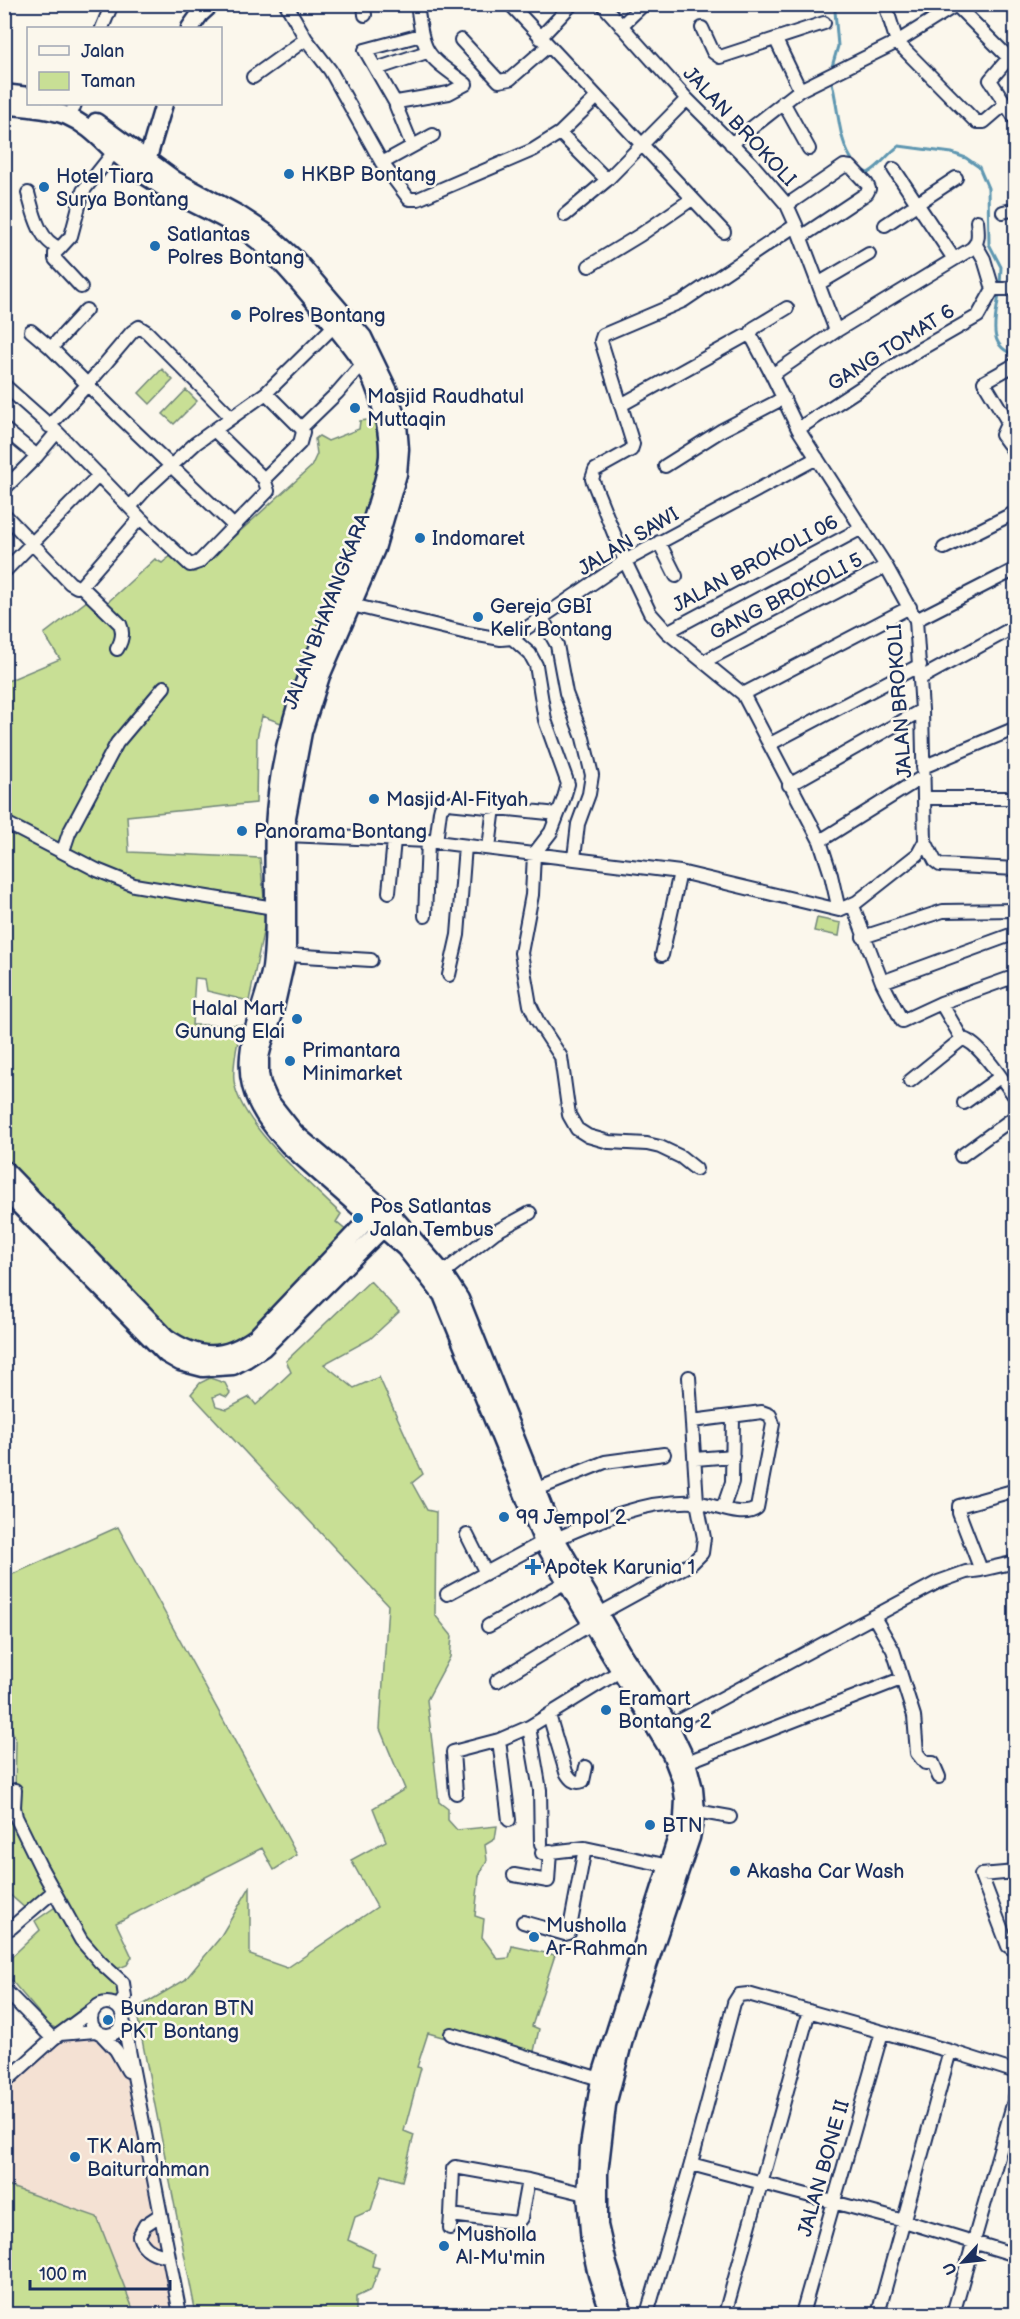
<svg xmlns="http://www.w3.org/2000/svg" width="1020" height="2319" font-family="'Balsamiq Sans',sans-serif">
<style>
.built{fill:#f4e1d3}
.green{fill:#c8df95;stroke:#72877a;stroke-width:1.5}
.lines{fill:none;stroke-linecap:round;stroke-linejoin:round}
.stream{stroke:#5f97b1;stroke-width:3}
.street-casing{stroke:#1b2f5e;stroke-width:16}
.secondary-casing{stroke:#1b2f5e;stroke-width:21}
.street{stroke:#fbf7ec;stroke-width:12}
.secondary{stroke:#fbf7ec;stroke-width:16}
.poi-dot{fill:#1f6fb2;stroke:#fbf7ec;stroke-width:2}
.labels{text-anchor:middle;stroke-width:5;stroke-linejoin:round;paint-order:stroke}
.street-label{font-size:20px;fill:#1b2f5e;stroke:#fbf7ec}
.poi-label{font-size:20px;fill:#1b2f5e;stroke:#fbf7ec;text-anchor:start}
</style>
<rect width="100%" height="100%" fill="#fbf7ec"/>
<filter id="ink" filterUnits="userSpaceOnUse"><feTurbulence type="fractalNoise" baseFrequency=".0167" numOctaves="2"/><feDisplacementMap in="SourceGraphic" scale="12" xChannelSelector="R" yChannelSelector="G"/><feConvolveMatrix kernelMatrix="1 2 1 2 8 2 1 2 1" color-interpolation-filters="sRGB"/></filter>
<g filter="url(#ink)">
<path class="built" d="M94 2036 108 2040 128 2077 178 2314H135L97 2217 5 2185V2090L46 2052 69 2037Z"/>
<path class="green" d="M162 369 173 380 150 404 139 393Z
M186 390 197 401 174 424 163 414Z
M375 419 379 447 378 479 362 529 281 723 262 716 257 738 256 803 127 816 129 852 260 858 266 918 249 1001 207 991 205 979 195 978 192 1025H241C238 1043 232 1064 234 1081 239 1123 311 1185 341 1214L336 1222 348 1232 247 1334 232 1341 204 1349 181 1345 137 1295 5 1160V682L60 659 44 634 87 601 96 608 108 602 155 559 162 563 172 555 190 572H195L311 467 317 454 315 439 319 436 328 441 359 429 360 421Z
M817 918 841 923 839 936 814 931Z
M370 1281 399 1312 370 1339 324 1364 354 1388 379 1377 423 1474 412 1483 427 1510 436 1512 435 1615 452 1636 450 1657 427 1700 439 1802 448 1809V1820L457 1830 497 1826 495 1839 485 1845 487 1860 479 1876 475 1916 484 1919 482 1937 498 1959 509 1958 512 1946 555 1955 532 2026 539 2029 533 2056 449 2031 446 2038 428 2033 417 2067 421 2068 404 2131 414 2135 402 2181 382 2175 371 2210 355 2217 348 2240 375 2253 372 2266 379 2268 371 2290 356 2297V2314H196L136 2009 185 1980 219 1939 250 1887V1955L287 1968 377 1907 351 1860 386 1841 373 1808 405 1789 380 1729 388 1605 191 1394 200 1383 210 1378 225 1383 230 1393 227 1397 220 1394 213 1397 216 1406 227 1409 250 1397 256 1405 291 1372 286 1361Z
M118 1527 297 1855 274 1870 262 1848 116 1923 132 1957 127 1965 112 1971 125 1997 101 1998 62 2026 55 2028 49 2025 5 1973V1963L40 1930 35 1921 61 1903 29 1843 15 1790 16 1741 4 1710V1578Z
M4 1725H6C12 1754 2 1792 10 1818 17 1839 36 1869 47 1889L26 1909 9 1894 5 1897Z
M5 2185 97 2217 135 2314H5Z"/>
<g class="lines">
<path class="stream" d="M831 70 838 46 835 11 837 4
M831 79C839 106 837 142 855 164
M859 169 868 173C881 166 887 154 899 146L952 153 966 158 979 167 988 188 989 244 1001 267 1000 287
M999 293C997 317 984 346 1016 355"/>
<g class="street-casing">
<path id="street" d="M286 4 306 39 330 70 382 163 409 199H418L533 150 560 133 596 98
M364 4 365 15
M510 4 724 232
M885 4 897 42 974 120 977 122H984L1005 104
M621 26 644 4
M102 28 112 4
M702 28 713 52 720 57 824 23
M540 38 572 4
M461 40 499 81 510 79 548 46
M776 40 800 90
M376 69 427 52
M253 77 306 39
M783 102 809 149
M396 104 365 50 421 35
M73 109 75 104
M560 133 607 180
M731 144 800 90 897 42 956 5 1008 57V59L990 80 1016 120
M412 145 396 106 397 102 449 93 466 84C425 54 424 56 417 4
M382 163 433 135
M894 169 954 259
M28 193C33 211 39 242 60 248L71 236 83 191 114 152
M787 205 844 166 851 167 867 184 869 189 867 193 801 237
M1003 212 1016 209
M565 215 607 180 687 99
M796 225 683 301 603 335 601 341 633 444 631 450 595 470 592 479 625 561 650 613 667 632 743 694 820 841 831 875 839 910
M885 225 956 178
M976 245 984 259 993 289
M60 248 55 253V259L81 287
M589 266 640 235 692 199
M818 284 869 254
M993 289H1006L1016 287
M31 331 51 348 122 419 234 526
M836 331 971 249C980 242 978 232 977 221
M749 336 754 328 787 308
M51 348 86 310
M1016 364 984 382 1008 422 1002 435 1016 454
M4 385 57 432 140 518 190 565 199 562 268 491 264 479 215 431
M266 393 301 428
M621 405 745 336H749L753 339 772 375
M49 426 88 384 132 332 139 327 147 332 231 417
M4 429 37 456
M798 429 917 351 978 316 993 289
M665 466 722 430 784 398
M264 479 300 443 303 432 301 428 337 393 357 370 365 366
M4 489 37 456 57 432
M130 507 147 488 196 443 266 393 334 326
M4 514 70 583 77 587 81 586 140 518
M659 542 676 576
M944 548 1016 512
M4 572 99 475
M81 586 120 624C124 633 122 641 117 649
M352 605 467 633 501 639 512 638 625 561 817 458
M542 618 557 645 566 693 583 738 592 775 589 794 578 824 574 858
M916 620 1016 569
M667 632 862 528
M512 638 530 654 536 665 545 720 568 784 563 801 551 832 534 854 532 895 521 953 530 1005 537 1020 561 1057 569 1115 577 1129 588 1136 609 1142 647 1144 660 1147 681 1157 696 1169
M705 661 886 566
M921 678 1016 626
M743 694 910 607
M770 744 920 665
M923 767 1016 728
M789 785 922 710
M925 798H1016
M4 822 97 870 134 885 274 908
M286 835 428 841 680 872 839 910 857 902 918 854 925 841 922 710 916 620 886 566 798 429 772 375 836 331 796 225 787 205 751 163 687 99 602 4
M820 841 924 776
M925 841 935 861 940 865 1016 869
M436 842 440 811 441 807 448 803 558 814
M489 848 494 807
M63 851 69 833 117 743 164 687
M389 892 394 840
M853 906 882 982 902 1021 941 1003 1016 976
M425 916 428 841
M863 937 943 911 1016 910
M287 955 371 960
M662 955 680 872
M449 975 458 935 465 846
M882 982 1016 933
M941 1003 962 1039C979 1041 1004 1083 1016 1098
M910 1081 962 1039
M964 1103 1000 1077
M961 1156 1016 1116
M443 1273 495 1232 530 1213
M695 1459 733 1456
M535 1490 605 1462 664 1454
M723 1508 732 1482 733 1417
M467 1535 486 1573
M556 1539C599 1520 646 1500 694 1502 712 1503 742 1520 757 1508L773 1424 770 1415 762 1412 692 1421
M981 1570 1016 1562
M447 1594 543 1542
M599 1614 692 1563 702 1553 704 1538 697 1502 689 1377
M874 1617 893 1650 914 1716 917 1753 925 1763H933L939 1777
M488 1626 566 1582
M497 1681 591 1624
M549 1715 566 1772C570 1779 574 1784 583 1781L586 1767
M670 1726 938 1582 966 1572 981 1570 959 1513V1506L1016 1490
M529 1727 540 1790 541 1844
M499 1740 509 1820
M687 1762 901 1679
M15 1790 14 1807 16 1817 41 1868 81 1940 100 1962 123 1983 125 1997 118 2007
M456 1793 453 1752 499 1740 529 1727 620 1671
M696 1811 730 1817
M542 1853 585 1848
M1016 1872 981 1875 1008 1946 1016 1951
M514 1875 548 1881 550 1851
M523 1922 565 1934 569 1933 585 1848 669 1866
M11 1928 54 1891
M4 1989 53 2039
M91 2019a16 16 0 1 1 32 0a16 16 0 1 1-32 0Z
M123 2019 180 2314
M60 2034 95 2031
M101 2034 116 2050 128 2071
M451 2034 600 2079
M4 2083 53 2039 95 2008
M691 2164 904 2221 1016 2255
M160 2215 145 2225 139 2236C143 2250 155 2254 168 2256
M451 2215 453 2169 455 2167 528 2180
M450 2228 451 2215 517 2223 521 2218 528 2180 586 2194
M647 2314 691 2164 734 2003 739 1995 748 1994 950 2051 1016 2072
M725 2314 809 2011
M802 2314 882 2032
M878 2314 950 2051
M953 2314 1016 2094"/>
</g>
<g class="secondary-casing">
<path id="secondary" d="M190 28 200 14 211 4
M4 93 28 96
M4 105C25 108 48 108 67 116 86 124 99 138 113 151 134 169 157 185 182 198 209 212 241 225 264 246 288 268 308 294 328 318 340 333 353 348 363 364 378 387 389 429 388 456 387 471 382 485 378 499 357 576 313 644 292 720 282 755 276 791 274 827 272 874 277 921 271 968 268 985 262 1001 257 1017 240 1075 248 1101 288 1145L405 1248 442 1295 543 1542 572 1592 671 1754 681 1780 684 1799 683 1818 600 2079 589 2146 586 2194 590 2243 597 2275 610 2314
M96 122 175 180 238 214 267 233 296 259 363 337 389 391 398 424 400 449 398 474 376 549 321 676 303 732 287 817V955L273 1017 264 1041 260 1057V1074L262 1084 269 1100 295 1133 394 1217 443 1273 460 1299 556 1539 622 1653 670 1726 687 1762 694 1789 696 1811 691 1838 627 2028 607 2105 599 2173V2225L608 2264 624 2314
M142 168 147 161 164 104
M4 1169 166 1337C199 1360 224 1360 256 1337L376 1211
M4 1190 166 1354 180 1362 203 1368 233 1366 246 1359 263 1348 390 1221"/>
</g>
<use href="#street" class="street"/>
<use href="#secondary" class="secondary"/>
</g>
</g>
<g class="poi-dot">
<circle cx="289" cy="174" r="6"/>
<circle cx="44" cy="187" r="6"/>
<circle cx="155" cy="246" r="6"/>
<circle cx="236" cy="315" r="6"/>
<circle cx="355" cy="408" r="6"/>
<circle cx="420" cy="538" r="6"/>
<circle cx="478" cy="617" r="6"/>
<circle cx="374" cy="799" r="6"/>
<circle cx="242" cy="831" r="6"/>
<circle cx="297" cy="1019" r="6"/>
<circle cx="290" cy="1061" r="6"/>
<circle cx="358" cy="1218" r="6"/>
<circle cx="504" cy="1517" r="6"/>
<path d="M530 1558h6v6h6v6h-6v6h-6v-6h-6v-6h6z"/>
<circle cx="606" cy="1710" r="6"/>
<circle cx="650" cy="1825" r="6"/>
<circle cx="735" cy="1871" r="6"/>
<circle cx="534" cy="1937" r="6"/>
<circle cx="108" cy="2020" r="6"/>
<circle cx="75" cy="2157" r="6"/>
<circle cx="444" cy="2246" r="6"/>
</g>
<g class="labels">
<g class="street-label">
<text transform="translate(740 126) rotate(47)" y="7">JALAN BROKOLI</text>
<text transform="translate(891 347) rotate(-32)" y="7">GANG TOMAT 6</text>
<text transform="translate(628 541) rotate(-31)" y="7">JALAN SAWI</text>
<text transform="translate(755 563) rotate(-28)" y="7">JALAN BROKOLI 06</text>
<text transform="translate(786 596) rotate(-27)" y="7">GANG BROKOLI 5</text>
<text transform="translate(326 611) rotate(-69)" y="7">JALAN BHAYANGKARA</text>
<text transform="translate(899 701) rotate(-94)" y="7">JALAN BROKOLI</text>
<text transform="translate(823 2168) rotate(-74)" y="7">JALAN BONE II</text>
</g>
<g class="poi-label">
<text x="301" y="181">HKBP Bontang</text>
<text x="56" y="183">Hotel Tiara<tspan x="56" dy="23">Surya Bontang</tspan></text>
<text x="167" y="241">Satlantas<tspan x="167" dy="23">Polres Bontang</tspan></text>
<text x="248" y="322">Polres Bontang</text>
<text x="367" y="403">Masjid Raudhatul<tspan x="367" dy="23">Muttaqin</tspan></text>
<text x="432" y="545">Indomaret</text>
<text x="490" y="613">Gereja GBI<tspan x="490" dy="23">Kelir Bontang</tspan></text>
<text x="386" y="806">Masjid Al-Fityah</text>
<text x="254" y="838">Panorama Bontang</text>
<text x="285" y="1015" text-anchor="end">Halal Mart<tspan x="285" dy="23">Gunung Elai</tspan></text>
<text x="302" y="1057">Primantara<tspan x="302" dy="23">Minimarket</tspan></text>
<text x="370" y="1213">Pos Satlantas<tspan x="370" dy="23">Jalan Tembus</tspan></text>
<text x="516" y="1524">99 Jempol 2</text>
<text x="545" y="1574">Apotek Karunia 1</text>
<text x="618" y="1705">Eramart<tspan x="618" dy="23">Bontang 2</tspan></text>
<text x="662" y="1832">BTN</text>
<text x="747" y="1878">Akasha Car Wash</text>
<text x="546" y="1932">Musholla<tspan x="546" dy="23">Ar-Rahman</tspan></text>
<text x="120" y="2015">Bundaran BTN<tspan x="120" dy="23">PKT Bontang</tspan></text>
<text x="87" y="2153">TK Alam<tspan x="87" dy="23">Baiturrahman</tspan></text>
<text x="456" y="2241">Musholla<tspan x="456" dy="23">Al-Mu'min</tspan></text>
</g>
</g>
<rect width="1020" height="2319" fill="none" stroke="#fbf7ec" stroke-width="24"/>
<rect x="12" y="12" width="996" height="2295" fill="none" stroke="#1b2f5e" stroke-width="2" filter="url(#ink)"/>
<rect x="27" y="27" width="195" height="78" fill="#fbf7ec" stroke="#a1a7b3" stroke-width="1.5"/>
<rect x="39" y="46" width="30" height="9" fill="#fbf7ec" stroke="#a1a7b3" stroke-width="1.5"/>
<text x="81" y="57" font-size="18" fill="#1b2f5e">Jalan</text>
<rect x="39" y="72" width="30" height="18" fill="#c8df95" stroke="#a1a7b3" stroke-width="1.5"/>
<text x="81" y="87" font-size="18" fill="#1b2f5e">Taman</text>
<g transform="translate(963 2262) rotate(243)" stroke="#fbf7ec" stroke-width="4.5" paint-order="stroke">
<path d="M0-4.5L10 22L0 15L-10 22Z" fill="#1b2f5e"/>
<text y="-9" font-size="16" font-weight="bold" text-anchor="middle" fill="#1b2f5e">U</text>
</g>
<path d="M30 2280v9h140v-9" fill="none" stroke="#1b2f5e" stroke-width="3"/>
<text x="39" y="2280" font-size="18" fill="#1b2f5e" stroke="#fbf7ec" stroke-width="4.5" paint-order="stroke">100 m</text>
</svg>
